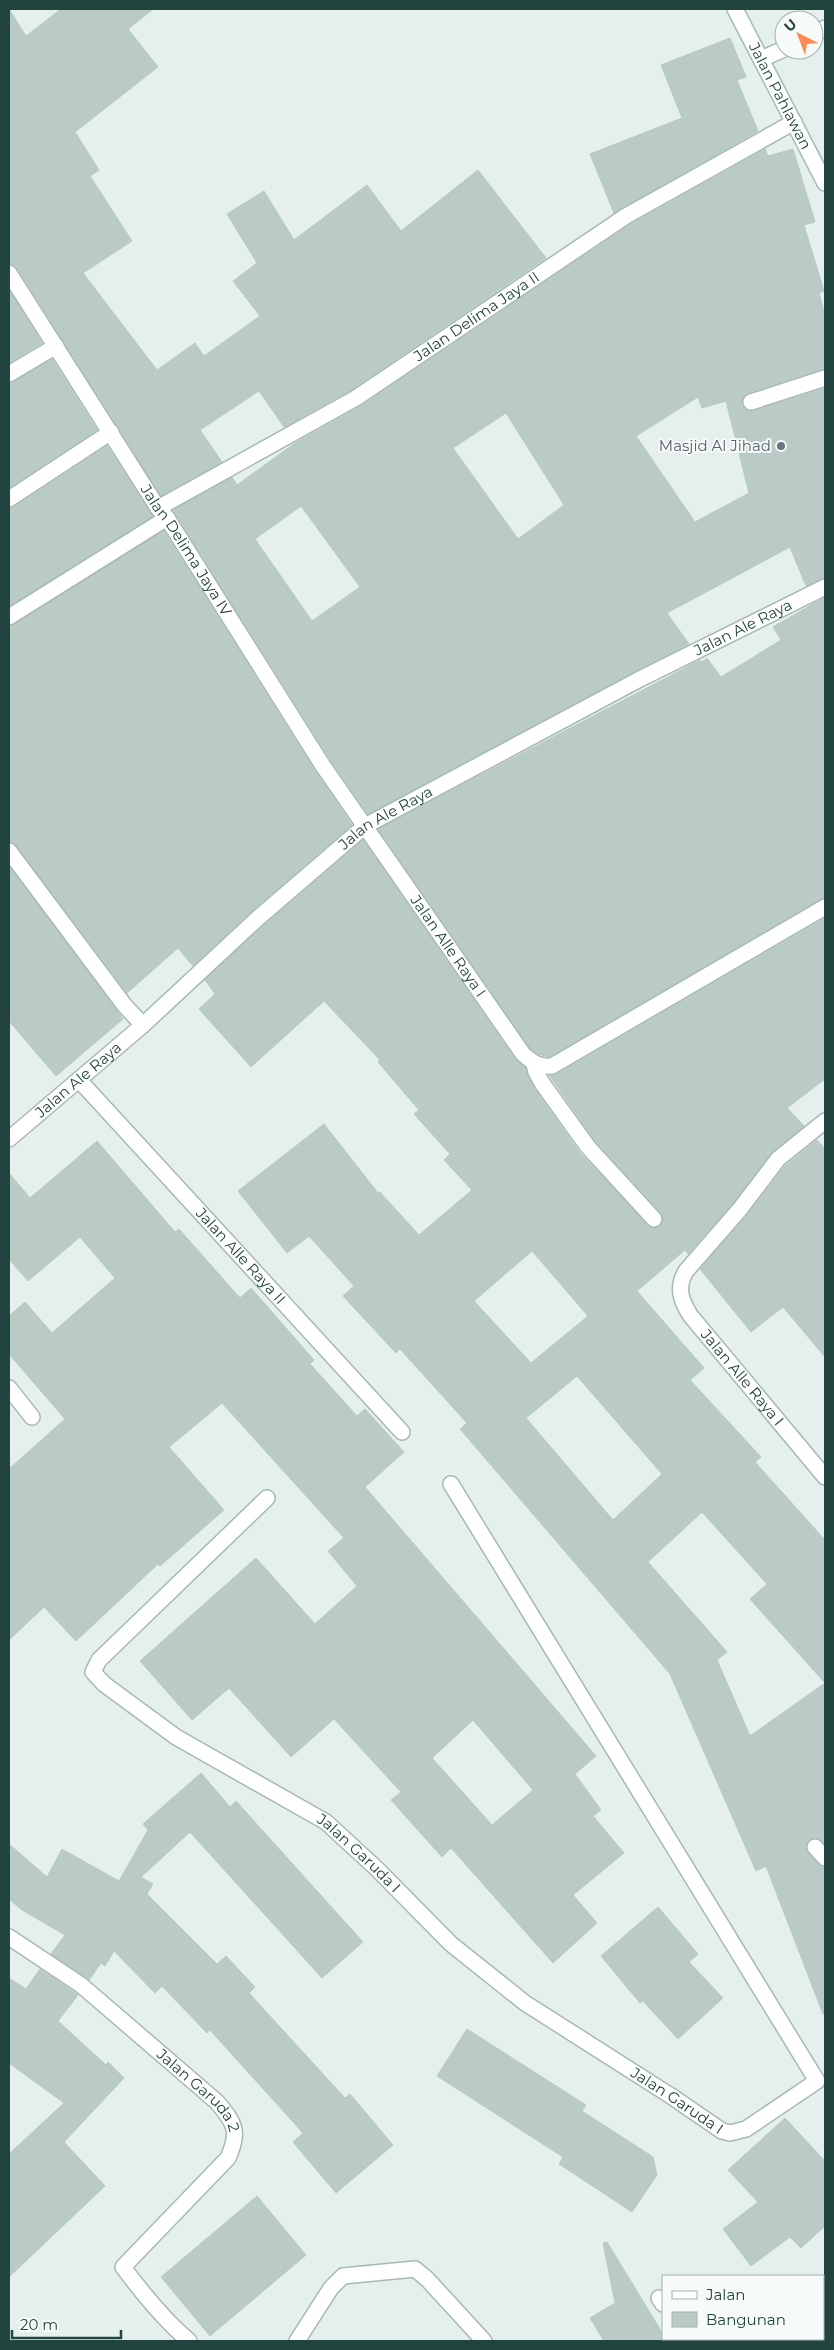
<svg xmlns="http://www.w3.org/2000/svg" width="834" height="2350" font-family="Montserrat,sans-serif">
<style>
.building{fill:#bacbc5;stroke:#b6cac4;fill-rule:evenodd}
.lines{fill:none;stroke-linecap:round;stroke-linejoin:round}
.lane-casing{stroke:#a6b9b4;stroke-width:18}
.street-casing{stroke:#a6b9b4;stroke-width:18}
.secondary-casing{stroke:#a2bdb6;stroke-width:18}
.lane{stroke:#fff;stroke-width:15}
.street{stroke:#fff;stroke-width:15}
.secondary{stroke:#fff;stroke-width:15}
.worship-dot{fill:#6b7280;stroke:#f6fbf9;stroke-width:2}
.labels{text-anchor:middle;stroke-width:4;stroke-linejoin:round;paint-order:stroke}
.street-label{font-size:15px;fill:#21443e;stroke:#f6fbf9}
.worship-label{font-size:15px;fill:#5b616d;stroke:#f6fbf9;text-anchor:end}
</style>
<rect width="100%" height="100%" fill="#e5f0ec"/>
<path class="building" d="M9 9 26 36 61 9H153L128 29 158 67 75 132 99 170 90 176 132 241 83 273 157 370 195 343 204 356 260 316 233 281 257 263 227 214 264 191 294 240 367 185 401 231 478 170 546 258 351 390 284 427 259 391 200 430 222 462 161 496 17 268 9 264Z
M730 38 746 77 737 80 758 131 614 213 590 154 682 118 661 65Z
M765 149 768 156 793 149 815 222 804 225 824 291 819 293 825 315V369L748 393 744 396 742 404 745 409 753 411 825 388V578L806 586 790 547 667 613 689 644 368 814 331 761 173 510 232 477 237 485 295 443 361 406 631 224ZM698 397 702 408 726 401 749 493 695 522 636 436ZM506 413 564 505 518 539 453 448ZM301 506 360 587 312 621 255 539Z
M9 290 42 343 9 363Z
M52 359 97 430 9 488V383Z
M107 446 153 516 9 606V508L14 507Z
M164 531 315 771 352 825 252 911 193 966 178 948 127 993 16 845 9 842V626Z
M825 597V898L549 1057 538 1054 530 1048 378 829 700 660 702 662 707 658 721 677 781 640 773 627Z
M363 840 515 1059 525 1068 534 1088 580 1153 652 1228H656L663 1222 661 1213 595 1141 549 1075 557 1074 825 918V1079L787 1108 804 1126 771 1153 733 1203 688 1254 685 1250 637 1291 704 1368 690 1380 761 1457 755 1462 825 1540V1683L750 1599 767 1584 702 1512 648 1562 727 1652 717 1660 750 1736 825 1683V1844L818 1838H813L806 1844V1848L818 1864 825 1867V2014H823L766 1866 756 1871 670 1674 460 1429 467 1423 400 1349 396 1353 343 1296 354 1286 309 1236 287 1253 238 1191 324 1124 378 1193 380 1192 419 1235 472 1190 444 1160 450 1154 414 1114 419 1110 378 1062 380 1060 324 1001 251 1067 199 1009 215 994 205 980 264 925ZM532 1251 588 1316 531 1363 474 1301ZM577 1376 662 1474 613 1520 526 1418Z
M9 866 123 1019 56 1076 9 1021Z
M817 1140 825 1149V1357L783 1307 751 1332 700 1269 747 1215 785 1166Z
M97 1141 175 1232 179 1229 240 1298 251 1288 314 1360 310 1364 357 1416 365 1409 404 1452 365 1487 596 1756 575 1774 601 1810 593 1816 624 1853 573 1895 597 1923 553 1963 451 1848 442 1857 391 1800 401 1792 334 1719 291 1757 229 1688 192 1720 140 1661 256 1558 315 1624 357 1586 328 1551 344 1538 222 1403 169 1447 224 1510 160 1566 158 1564 76 1641 44 1607 9 1640V1469L65 1419 9 1354V1316L25 1302 52 1333 115 1278 80 1237 28 1281 9 1259V1173L30 1198ZM473 1720 533 1790 492 1825 432 1758Z
M201 1773 230 1807 236 1801 363 1942 322 1978 190 1832 141 1877 153 1884 147 1894 217 1964 226 1956 255 1987 249 1993 345 2098 350 2094 393 2145 336 2193 293 2142 303 2133 210 2030 207 2033 162 1986 155 1993 114 1951 105 1966 101 1963 89 1980 51 1954 65 1935 22 1910 9 1899V1844L47 1877 62 1849 119 1881 148 1830 143 1824Z
M658 1907 698 1954 689 1962 723 1998 678 2039 643 2001 640 2003 601 1956Z
M40 1969 78 1995 58 2021 106 2065 108 2062 124 2078 64 2142 105 2186 9 2277V2154L64 2103 9 2063V1978L26 1989Z
M467 2029 586 2105 582 2111 653 2157 657 2175 632 2212 559 2164 563 2157 437 2076Z
M785 2118 825 2161V2226L801 2248 790 2237 751 2266 723 2229 758 2202 728 2170Z
M257 2196 306 2255 210 2336 161 2277Z
M607 2242 663 2334V2339L667 2341H604L590 2318 615 2303 603 2243Z"/>
<g class="lines">
<g class="lane-casing">
<path id="lane" d="M814 34 825 28
M761 59 784 49"/>
</g>
<g class="street-casing">
<g id="street">
<path id="s1" d="M9 273 158 508 167 518 323 766 523 1054C533 1063 539 1067 552 1066L825 907"/>
<path d="M9 374 56 346"/>
<path d="M751 402 825 378"/>
<path d="M9 499 111 432"/>
<path id="s2" d="M158 508 356 398 626 216 794 122"/>
<path d="M9 617 167 518"/>
<path d="M9 851 125 1006 143 1025"/>
<path d="M534 1064 536 1072 542 1083 588 1147 654 1219"/>
<path id="s3" d="M79 1080 402 1432"/>
<path id="s4" d="M825 1121 778 1159 740 1209 686 1271C676 1288 681 1300 690 1315L825 1477"/>
<path id="s5" d="M9 1139 143 1025 258 918 365 826 638 680 825 587"/>
<path d="M9 1388 32 1417"/>
<path id="s6" d="M267 1498 99 1660 93 1672 104 1684 176 1737 326 1822 377 1869 451 1944 525 2003 671 2096 722 2131 730 2133 746 2129 817 2081 451 1484"/>
<path d="M815 1847 825 1858"/>
<path id="s7" d="M9 1937 81 1985 217 2102C235 2123 240 2132 228 2158L123 2267C143 2294 163 2319 189 2341"/>
<path d="M659 2298 663 2304"/>
<path d="M683 2339 684 2341"/>
<path d="M297 2341 331 2288 343 2276 415 2269 427 2279 484 2341"/>
</g>
</g>
<g class="secondary-casing">
<g id="secondary">
<path id="s8" d="M735 9 825 183"/>
</g>
</g>
<use href="#lane" class="lane"/>
<use href="#street" class="street"/>
<use href="#secondary" class="secondary"/>
</g>
<circle class="worship-dot" cx="781" cy="446" r="5"/>
<g class="labels">
<g class="street-label">
<text dy="5" stroke="none"><textPath href="#s8" startOffset="98">Jalan Pahlawan</textPath></text>
<text dy="5" stroke="none"><textPath href="#s2" startOffset="372">Jalan Delima Jaya II</textPath></text>
<text dy="5" stroke="none"><textPath href="#s1" startOffset="329">Jalan Delima Jaya IV</textPath></text>
<text dy="5" stroke="none"><textPath href="#s5" startOffset="901">Jalan Ale Raya</textPath></text>
<text dy="5" stroke="none"><textPath href="#s5" startOffset="496">Jalan Ale Raya</textPath></text>
<text dy="5" stroke="none"><textPath href="#s1" startOffset="804">Jalan Alle Raya I</textPath></text>
<text dy="5" stroke="none"><textPath href="#s5" startOffset="91">Jalan Ale Raya</textPath></text>
<text dy="5" stroke="none"><textPath href="#s3" startOffset="239">Jalan Alle Raya II</textPath></text>
<text dy="5" stroke="none"><textPath href="#s4" startOffset="334">Jalan Alle Raya I</textPath></text>
<text dy="5" stroke="none"><textPath href="#s6" startOffset="570">Jalan Garuda I</textPath></text>
<text dy="5" stroke="none"><textPath href="#s7" startOffset="245">Jalan Garuda 2</textPath></text>
<text dy="5" stroke="none"><textPath href="#s6" startOffset="975">Jalan Garuda I</textPath></text>
</g>
<g class="worship-label">
<text x="771" y="451">Masjid Al Jihad</text>
</g>
</g>
<rect width="834" height="2350" fill="none" stroke="#21443e" stroke-width="20"/>
<rect x="662" y="2275" width="162" height="65" fill="#f6fbf9" stroke="#a1b2ae"/>
<rect x="672" y="2291" width="25" height="8" fill="#ffffff" stroke="#a1b2ae"/>
<text x="706" y="2300" font-size="15" fill="#21443e">Jalan</text>
<rect x="672" y="2312" width="25" height="15" fill="#bacbc5" stroke="#a1b2ae"/>
<text x="706" y="2325" font-size="15" fill="#21443e">Bangunan</text>
<g transform="translate(799 35) rotate(318)"><circle r="24" fill="#f6fbf9" stroke="#a1b2ae"/>
<path d="M0-4L9 19L0 12L-9 19Z" fill="#ff8b54"/>
<text y="-8" font-size="14" font-weight="bold" text-anchor="middle" fill="#21443e">U</text>
</g>
<path d="M12 2330v8h109v-8" fill="none" stroke="#21443e" stroke-width="2.5"/>
<text x="20" y="2330" font-size="15" fill="#21443e" stroke="#f6fbf9" stroke-width="4" paint-order="stroke">20 m</text>
</svg>
